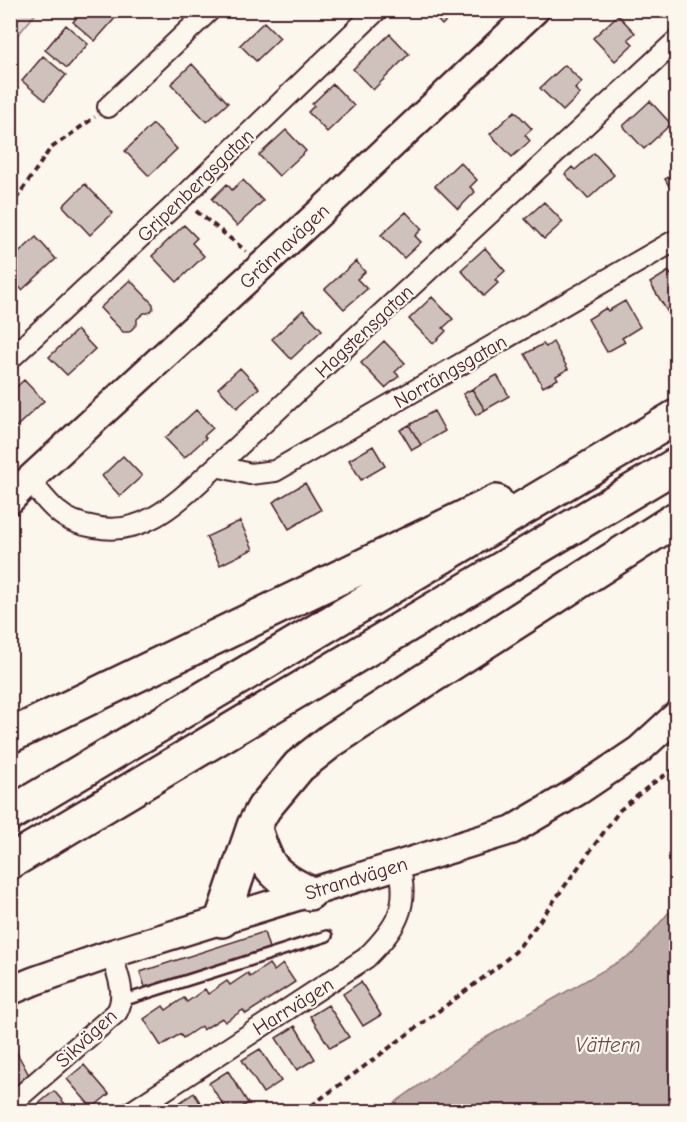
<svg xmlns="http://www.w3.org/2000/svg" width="687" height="1122" font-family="'Comic Neue',sans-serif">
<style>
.green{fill:#e2d7d0;stroke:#967b7e;stroke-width:1.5}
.water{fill:#bfadaa;stroke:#907477;stroke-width:1.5}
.building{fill:#cfc2bc;stroke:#4a1f2b;stroke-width:1.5}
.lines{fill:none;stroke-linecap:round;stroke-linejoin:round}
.lane-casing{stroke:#4a1f2b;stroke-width:14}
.street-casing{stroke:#4a1f2b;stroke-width:24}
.secondary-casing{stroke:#4a1f2b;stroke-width:32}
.highway-casing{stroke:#4a1f2b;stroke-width:38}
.path{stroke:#4a1f2b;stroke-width:4;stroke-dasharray:6 4.5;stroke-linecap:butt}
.lane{stroke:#fbf7ec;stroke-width:9}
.street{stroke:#fbf7ec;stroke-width:20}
.secondary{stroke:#fbf7ec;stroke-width:27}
.highway{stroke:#fbf7ec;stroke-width:33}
.labels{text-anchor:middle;stroke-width:4.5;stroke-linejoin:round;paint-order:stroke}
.street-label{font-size:20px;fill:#4a1f2b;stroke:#fbf7ec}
.water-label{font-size:21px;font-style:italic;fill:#6d4a51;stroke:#fbf7ec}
</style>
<rect width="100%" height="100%" fill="#fbf7ec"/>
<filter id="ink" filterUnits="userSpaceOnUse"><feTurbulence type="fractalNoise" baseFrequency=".0167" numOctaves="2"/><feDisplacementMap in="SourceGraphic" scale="12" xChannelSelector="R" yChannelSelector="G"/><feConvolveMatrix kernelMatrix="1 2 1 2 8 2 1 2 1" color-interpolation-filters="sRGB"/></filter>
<g filter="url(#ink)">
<path class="green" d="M11 10 38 11 11 43 10 11Z"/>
<path class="water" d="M676 904V1111H383L487 1037 634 953Z"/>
<path class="building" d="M82 10H111L117 16 95 41 73 22Z
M428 10H457L442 25Z
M618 15 635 33 628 39 633 44 615 61 593 38Z
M264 22 280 38 256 61 240 45Z
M66 25 88 44 67 68 45 50Z
M390 34 409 54 373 90 353 69Z
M43 56 66 75 45 100 22 81Z
M192 64 228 103 207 122 171 84Z
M565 65 582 82 575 89 580 94 563 111 540 88Z
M333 84 354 106 327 132 308 112 314 106 312 104Z
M650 101 671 124 644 149 623 126Z
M515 111 532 129 525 135 530 141 512 157 490 134Z
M153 124 177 149 149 176 125 151Z
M286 130 306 151 279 176 259 155Z
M594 153 614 175 588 199 565 174 572 167 575 170Z
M460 162 477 180 470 187 475 192 458 209 435 186Z
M676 173V198L665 179Z
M243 180 263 201 237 226 212 199 227 184 232 190Z
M85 184 113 213 90 235 63 206Z
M544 202 563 222 544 239 525 219Z
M406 212 422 229 415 236 421 242 404 258 381 235Z
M184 225 197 238 192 243 204 256 177 282 152 256Z
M36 237 56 259 22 290 10 277V261Z
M485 248 505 271 495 280 498 283 484 296 461 270Z
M356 261 365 272 357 279 367 289 344 309 325 289Z
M669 271 670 275 676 271V312L670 316 650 283Z
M130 280 153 304V309L148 313H144L137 319V324L129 332H123L100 308Z
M432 297 453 319 443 328 446 331 433 344 409 319Z
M625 301 640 327 622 338 625 342 607 352 588 319 606 308 608 311Z
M303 310 322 330 291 359 272 339Z
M77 330 95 349 67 375 49 357Z
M384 341 405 363 395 372 399 376 385 388 361 363Z
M553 342 568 369 556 376 558 379 543 387 525 354 543 344 546 347Z
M240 368 259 388 237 408 218 388Z
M497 375 509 396 485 410 472 389Z
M24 380 44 401 16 427 10 422V393Z
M472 389 485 410 476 415 463 394Z
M196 410 213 428 204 436 206 438 184 458 165 438Z
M434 411 445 431 421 445 409 425Z
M409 425 421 445 412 450 400 430Z
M373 446 385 466 361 480 349 460Z
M123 456 142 476 120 496 102 476Z
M305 483 321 510 289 529 273 502Z
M240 521 253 549 220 565 206 537Z
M264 932 269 948 145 987 140 972Z
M269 964 274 971 283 964 295 982 246 1014 243 1010 225 1022 222 1018 203 1030 201 1026 183 1038 180 1034 161 1046 144 1019 163 1006 166 1010 184 998 187 1002 205 989 208 994 227 981 230 985 248 973 250 977Z
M361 982 381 1015 363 1026 343 994Z
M328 1005 349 1037 330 1048 310 1016Z
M295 1026 315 1059 297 1070 276 1038Z
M10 1040 30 1077 10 1088Z
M260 1049 281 1081 263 1093 242 1060Z
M84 1065 109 1094 92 1108 67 1079Z
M228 1071 248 1103 235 1112H228L209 1083Z
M54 1091 72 1112H43L37 1105Z
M194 1093 206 1112H180L176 1105Z"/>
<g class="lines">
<g class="lane-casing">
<path id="lane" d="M122 1001 327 936"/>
</g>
<g class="street-casing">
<path id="street" d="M108 107 210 10
M10 359 181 199 377 10
M217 466 250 474 275 471 676 240
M29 480C38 490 47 503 57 511 68 521 81 525 95 527 146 538 182 497 217 466L676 41
M10 1105 117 1012C127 994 117 972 111 954
M131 1112 366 958C396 928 410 908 399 865"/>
</g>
<g class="secondary-casing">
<path id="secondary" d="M10 500 29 480 328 205 535 10
M10 991 34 981 111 954 512 830 578 791 639 750 676 716"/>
</g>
<g class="highway-casing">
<path id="highway" d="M10 736 496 502
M10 814 676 417
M254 826C266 865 270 875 309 893
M10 862 676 465
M222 920 254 826 264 808 299 766 332 740 676 519"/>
</g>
<path class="path" d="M10 208 50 149 95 117
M196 211 246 251
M303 1112 495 969 515 952 535 927 620 810 653 783 676 768"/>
<use href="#lane" class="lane"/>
<use href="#street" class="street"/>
<use href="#secondary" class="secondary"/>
<use href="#highway" class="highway"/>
</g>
</g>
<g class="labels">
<g class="street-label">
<text transform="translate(195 185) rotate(-44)" y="7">Gripenbergsgatan</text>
<text transform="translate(284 246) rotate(-43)" y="7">Grännavägen</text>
<text transform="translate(364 331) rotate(-43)" y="7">Hagstensgatan</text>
<text transform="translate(450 371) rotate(-30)" y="7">Norrängsgatan</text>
<text transform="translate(356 878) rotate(-17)" y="7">Strandvägen</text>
<text transform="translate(293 1006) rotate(-32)" y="7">Harrvägen</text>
<text transform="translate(86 1038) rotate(-43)" y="7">Sikvägen</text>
</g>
<g class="water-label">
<text x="608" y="1052">Vättern</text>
</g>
</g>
<rect width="687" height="1122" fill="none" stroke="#fbf7ec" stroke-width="36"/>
<rect x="18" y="18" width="651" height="1086" fill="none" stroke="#4a1f2b" stroke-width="2" filter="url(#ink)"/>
</svg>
